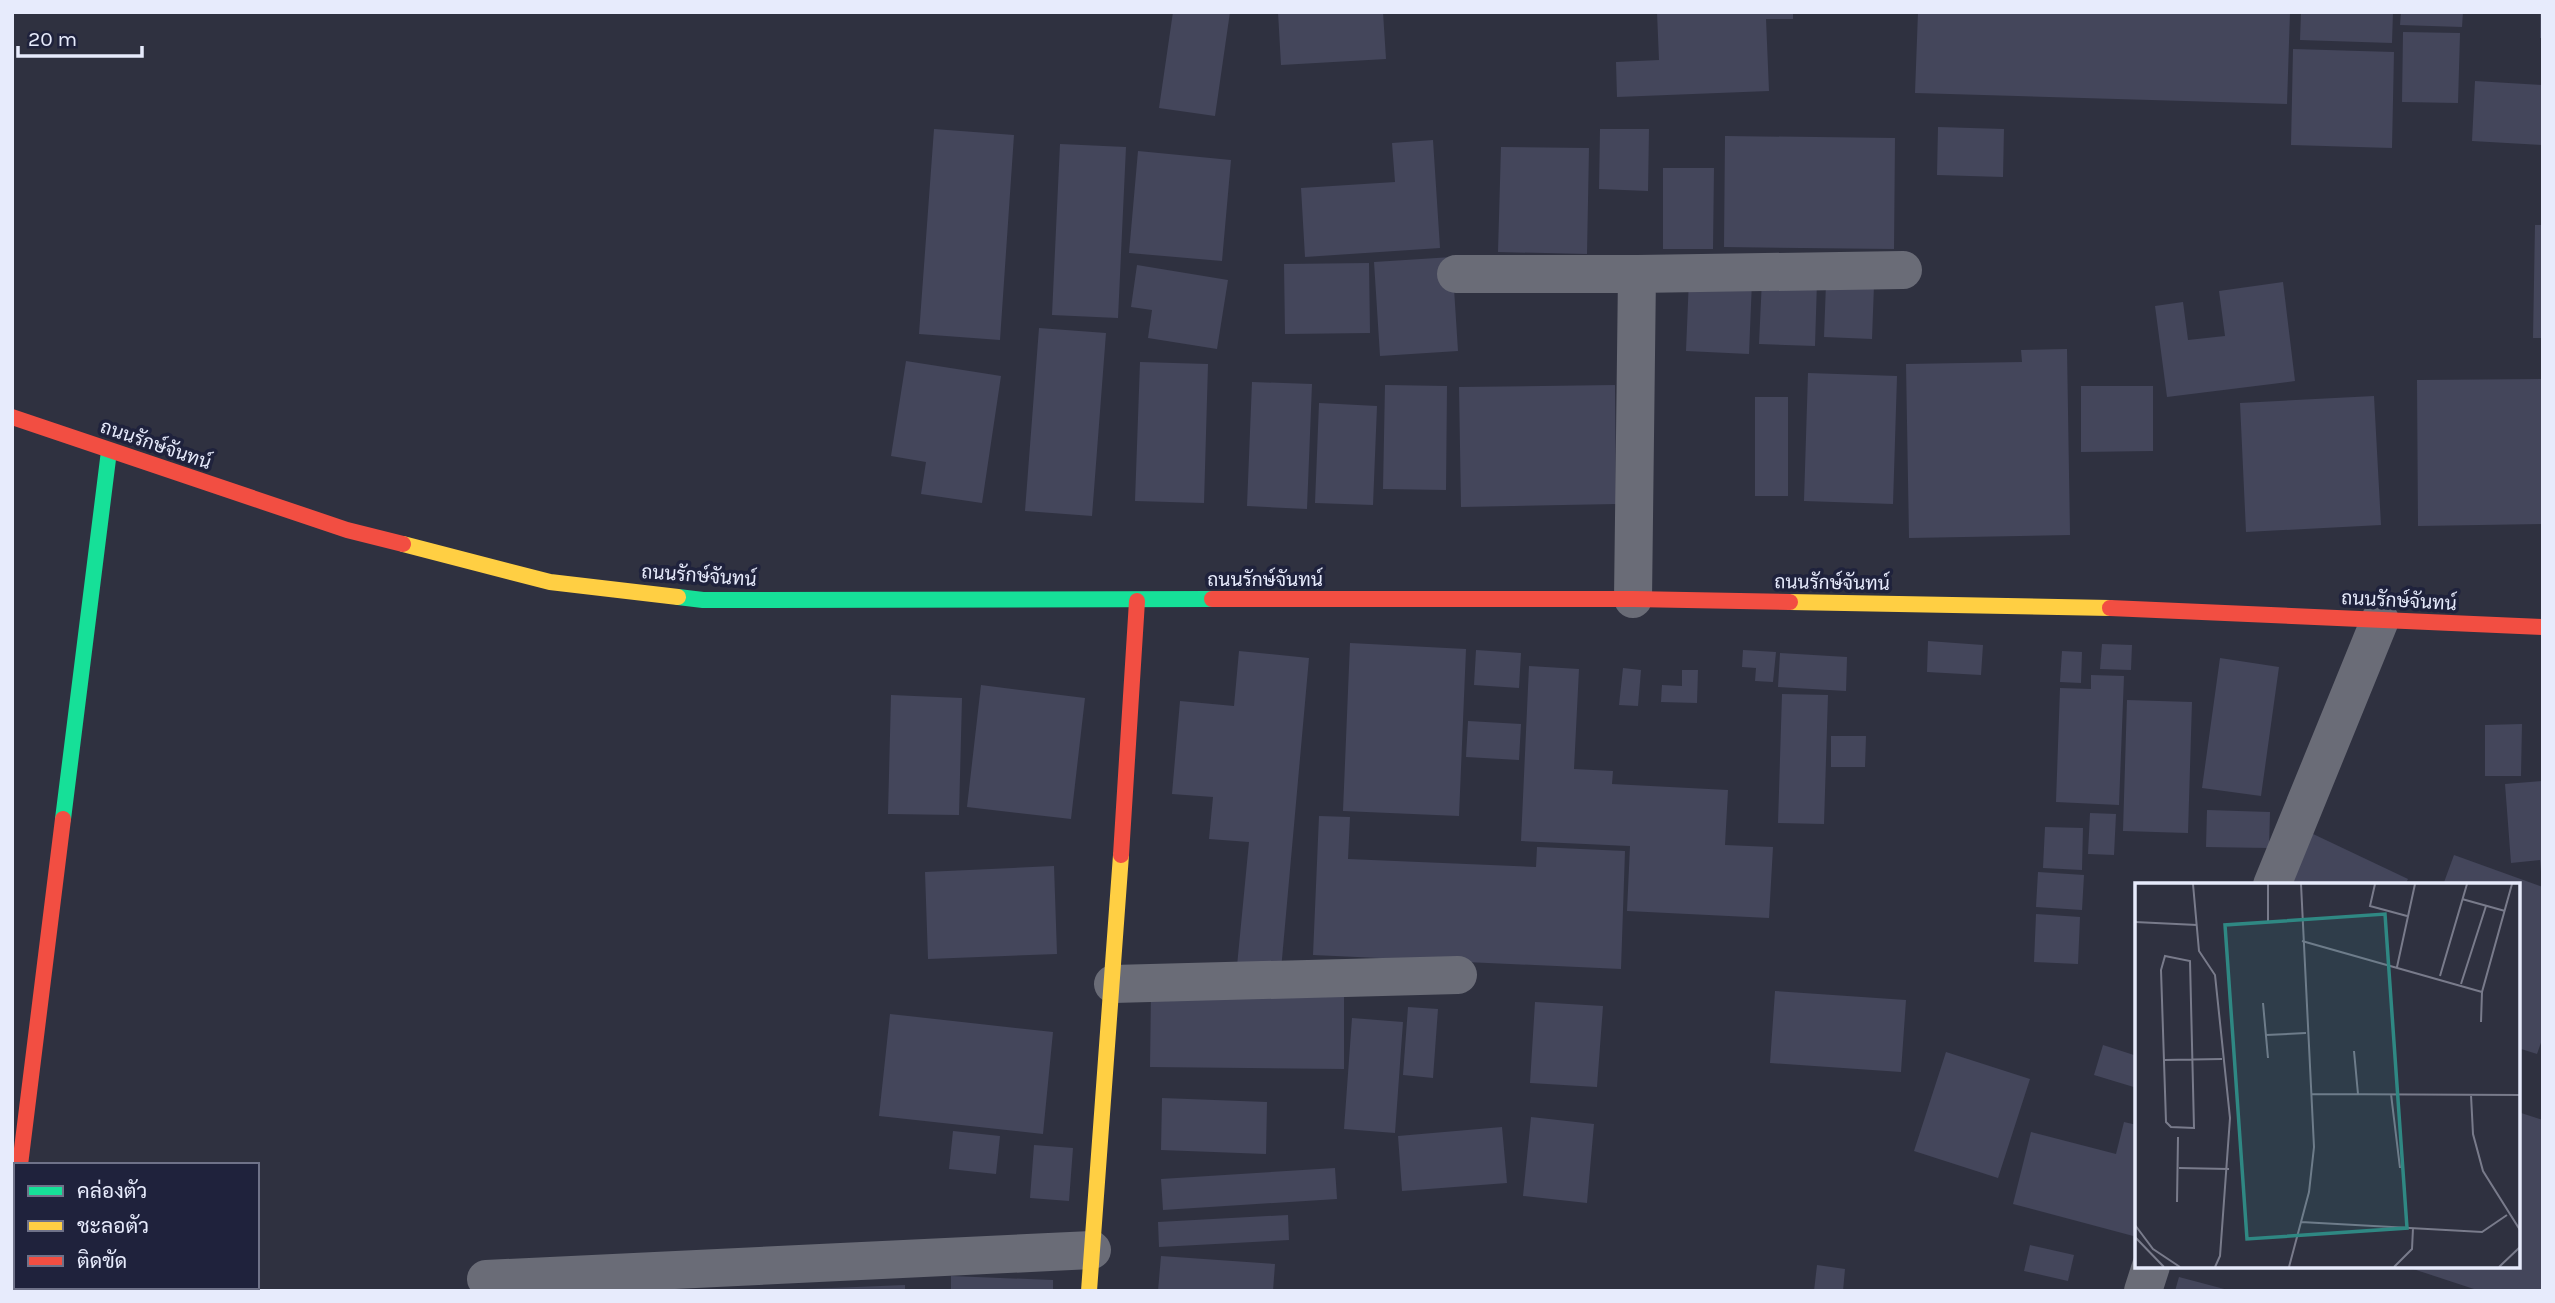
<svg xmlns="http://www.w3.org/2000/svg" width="2555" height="1303" font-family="Karla,Sarabun,sans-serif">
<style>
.building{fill:#44465b}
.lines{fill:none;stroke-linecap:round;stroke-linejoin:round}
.street{stroke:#6a6c77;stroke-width:38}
.fast{stroke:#16e098;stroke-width:16}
.slow{stroke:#ffcf43;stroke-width:16}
.jam{stroke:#f24e42;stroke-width:16}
.labels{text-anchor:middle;stroke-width:7;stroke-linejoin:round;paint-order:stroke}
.street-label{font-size:19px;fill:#e7ebfc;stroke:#1f223c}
.inset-road{fill:none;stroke:#797b8b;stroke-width:2}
.view{fill:#2f8883;fill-opacity:0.15;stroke:#2f8883;stroke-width:3.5}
.inset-edge{fill:none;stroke:#e7ebfc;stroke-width:3.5}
</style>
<rect width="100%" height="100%" fill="#2f3140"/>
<path class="building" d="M1173 12H1230L1215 116 1159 108Z
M1278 12H1383L1386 59 1281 65Z
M1657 12H1793V19H1766L1769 91 1617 97 1616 62 1659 60Z
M1918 12H2290L2287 104 1915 93Z
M2301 12H2393L2392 43 2300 40Z
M2401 12H2463L2462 27 2400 25Z
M2540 12H2543V38H2540Z
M2403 32 2460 33 2458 103 2402 102Z
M2293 49 2394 52 2392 148 2291 145Z
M2475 81 2543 85V145L2472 141Z
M1938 127 2004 129 2003 177 1937 175Z
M934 129 1014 135 1000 340 919 334Z
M1600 129H1649L1648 191 1599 189Z
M1725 136 1895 138 1894 249 1724 247Z
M1433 140 1440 248 1305 257 1301 188 1395 182 1392 143Z
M1060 144 1126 147 1118 318 1052 315Z
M1501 147 1589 148 1587 254 1498 252Z
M1138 151 1231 160 1222 261 1129 253Z
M1663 168H1714L1713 249H1663Z
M2535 225H2543V338H2533Z
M1452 257 1458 351 1380 356 1374 262Z
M1369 263 1370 333 1285 334 1284 264Z
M1137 265 1228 280 1217 349 1148 338 1152 310 1131 307Z
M1689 278 1752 281 1749 354 1686 351Z
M1762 279 1817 281 1815 346 1759 344Z
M2283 282 2295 381 2167 397 2155 306 2183 302 2188 340 2225 336 2219 291Z
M1826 283 1874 285 1872 339 1824 337Z
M1039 328 1106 333 1092 516 1025 511Z
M2067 349 2070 535 1909 538 1906 364 2022 362 2021 350Z
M906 361 1001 376 982 503 921 494 926 462 891 456Z
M1140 362 1208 364 1204 503 1135 501Z
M1808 373 1897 376 1893 504 1804 501Z
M2543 379V524L2418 526 2417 380Z
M1252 382 1312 384 1307 509 1247 506Z
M1385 385 1447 386 1446 490 1383 489Z
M1615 385 1616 504 1461 507 1459 387Z
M2081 386H2153V451L2081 452Z
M2374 396 2381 525 2246 532 2240 403Z
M1755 397H1788V496H1755Z
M1319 403 1377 406 1373 505 1315 503Z
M1928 641 1983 645 1981 675 1927 672Z
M1350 643 1466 649 1459 816 1343 811Z
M2102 644 2132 645 2131 670 2100 669Z
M1476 650 1521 653 1519 688 1474 685Z
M1743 650 1776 652 1773 682 1755 681 1756 668 1742 667Z
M1239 651 1309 658 1281 970 1237 966 1249 842 1209 839 1213 797 1172 794 1180 701 1234 706Z
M2062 651 2082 652 2081 683 2060 682Z
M1780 653 1847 657 1846 691 1778 687Z
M2220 658 2279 667 2261 796 2202 788Z
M1529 666 1579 669 1574 769 1613 771 1612 784 1728 790 1725 845 1773 847 1769 918 1627 911 1630 846 1521 841Z
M1623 668 1641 670 1638 706 1619 705Z
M1682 670H1698L1697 703 1661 702 1662 685 1682 686Z
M2091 675 2124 676 2119 805 2056 802 2060 688 2091 689Z
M981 685 1085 698 1071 819 967 807Z
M1782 694 1828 695 1824 824 1778 823Z
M891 695 962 698 959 815 888 814Z
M2127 700 2192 702 2188 833 2123 831Z
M1468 721 1521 724 1519 760 1466 757Z
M2522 724 2521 776H2485V725Z
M1831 736H1866L1865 767H1831Z
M2543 781V872H2541L2540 860 2511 863 2505 784Z
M2207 810 2270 812 2269 848 2206 847Z
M2090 813 2116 814 2114 855 2088 854Z
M1319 816 1350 817 1348 859 1536 867 1537 847 1625 851 1621 969 1313 955Z
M2045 827 2083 828 2082 870 2043 868Z
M2311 833 2408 879 2405 885H2287Z
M2454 855 2543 887V1037L2537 1054 2518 1048V885H2443Z
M1054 866 1057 954 928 959 925 872Z
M2038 872 2084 875 2082 910 2036 907Z
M2036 914 2080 917 2078 964 2034 962Z
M1775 991 1906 1000 1901 1072 1770 1063Z
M1151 993 1344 994V1069L1150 1067Z
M1535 1002 1603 1006 1597 1087 1530 1083Z
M1408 1007 1438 1009 1433 1078 1403 1075Z
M890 1014 1053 1032 1043 1134 879 1116Z
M1352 1018 1403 1022 1395 1133 1344 1129Z
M2103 1045 2137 1056V1088L2094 1075Z
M1946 1052 2030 1079 1998 1178 1914 1151Z
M1162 1098 1267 1102 1266 1154 1161 1150Z
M2518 1112 2543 1120V1291H2480L2407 1267 2518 1266Z
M1531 1117 1594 1124 1587 1203 1523 1196Z
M2124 1122 2137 1125V1237L2013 1204 2031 1132 2116 1154Z
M1502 1127 1507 1183 1402 1191 1398 1136Z
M953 1131 1000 1136 996 1174 949 1169Z
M1034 1145 1073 1148 1069 1201 1030 1198Z
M1335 1168 1337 1199 1163 1210 1161 1179Z
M1288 1215 1289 1240 1159 1247 1158 1222Z
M2030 1245 2074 1255 2068 1281 2024 1271Z
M1161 1256 1275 1264 1273 1291H1158Z
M1817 1265 1845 1269 1843 1291H1814Z
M951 1276 1053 1280V1291H951Z
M2179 1277 2228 1290V1291H2175Z
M905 1285V1291H807V1289Z"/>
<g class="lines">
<path class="street" d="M1456 274H1637L1903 270
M1633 599 1637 274
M2272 885 2380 620
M1113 984 1458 975
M12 1227 16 1199
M486 1279 1092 1250
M2143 1291 2151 1266"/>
<path class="fast" d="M678 597 703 600 1212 599
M63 819 109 451"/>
<path class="slow" d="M403 544 550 582 678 597
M1790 602 2110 608
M1089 1291 1121 855"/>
<path class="jam" d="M12 417 347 530 403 544
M1212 599H1633L1790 602
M2110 608 2543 627
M1121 855 1137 601
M20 1165 63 819"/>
</g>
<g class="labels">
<g class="street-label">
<text transform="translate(156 444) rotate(19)" y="7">ถนนรักษ์จันทน์</text>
<text transform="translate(699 575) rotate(4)" y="7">ถนนรักษ์จันทน์</text>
<text x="1265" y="586">ถนนรักษ์จันทน์</text>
<text transform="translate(1832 582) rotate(1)" y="7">ถนนรักษ์จันทน์</text>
<text transform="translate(2399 600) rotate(3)" y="7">ถนนรักษ์จันทน์</text>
</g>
</g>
<g transform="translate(2135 883)">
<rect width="385" height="385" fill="#2f3140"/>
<path class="inset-road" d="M58 1 64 68 80 92 95 235 85 373 80 384M133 1V38M240 1 235 23 272 33M327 16 370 28M0 39 62 42M167 58 347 109M30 73 55 78 59 245 36 244 31 239 26 87ZM262 84 280 1M305 93 332 1M326 101 351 23M128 120 133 175M346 139 347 109 377 1M131 152 171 150M219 168 223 211M29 177 87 176M176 211 385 212M256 211 265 285M336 212 338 251 348 288 385 347M44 285 94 286M42 319 43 254M166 339 347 349 372 332M0 342 18 366 45 384M0 354 29 384M154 384 174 309 179 264 166 1M259 384 277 366 278 345M364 384 385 364"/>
<path class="view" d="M250 31 272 345 112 356 90 42Z"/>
<rect width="385" height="385" class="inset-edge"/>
</g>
<rect width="2555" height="1303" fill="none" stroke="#e7ebfc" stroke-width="28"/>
<rect x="14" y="1163" width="245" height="126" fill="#1f223c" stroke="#6f7289" stroke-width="2"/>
<rect x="28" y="1186" width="35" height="10" fill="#16e098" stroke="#6f7289" stroke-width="2"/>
<text x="77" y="1198" font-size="21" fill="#e7ebfc">คล่องตัว</text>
<rect x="28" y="1221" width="35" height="10" fill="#ffcf43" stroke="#6f7289" stroke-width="2"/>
<text x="77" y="1233" font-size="21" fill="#e7ebfc">ชะลอตัว</text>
<rect x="28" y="1256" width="35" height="10" fill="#f24e42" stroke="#6f7289" stroke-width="2"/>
<text x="77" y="1268" font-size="21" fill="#e7ebfc">ติดขัด</text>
<path d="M18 46v10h124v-10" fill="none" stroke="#e7ebfc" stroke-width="3.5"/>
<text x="28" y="46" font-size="21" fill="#e7ebfc" stroke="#1f223c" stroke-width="5" paint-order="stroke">20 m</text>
</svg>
